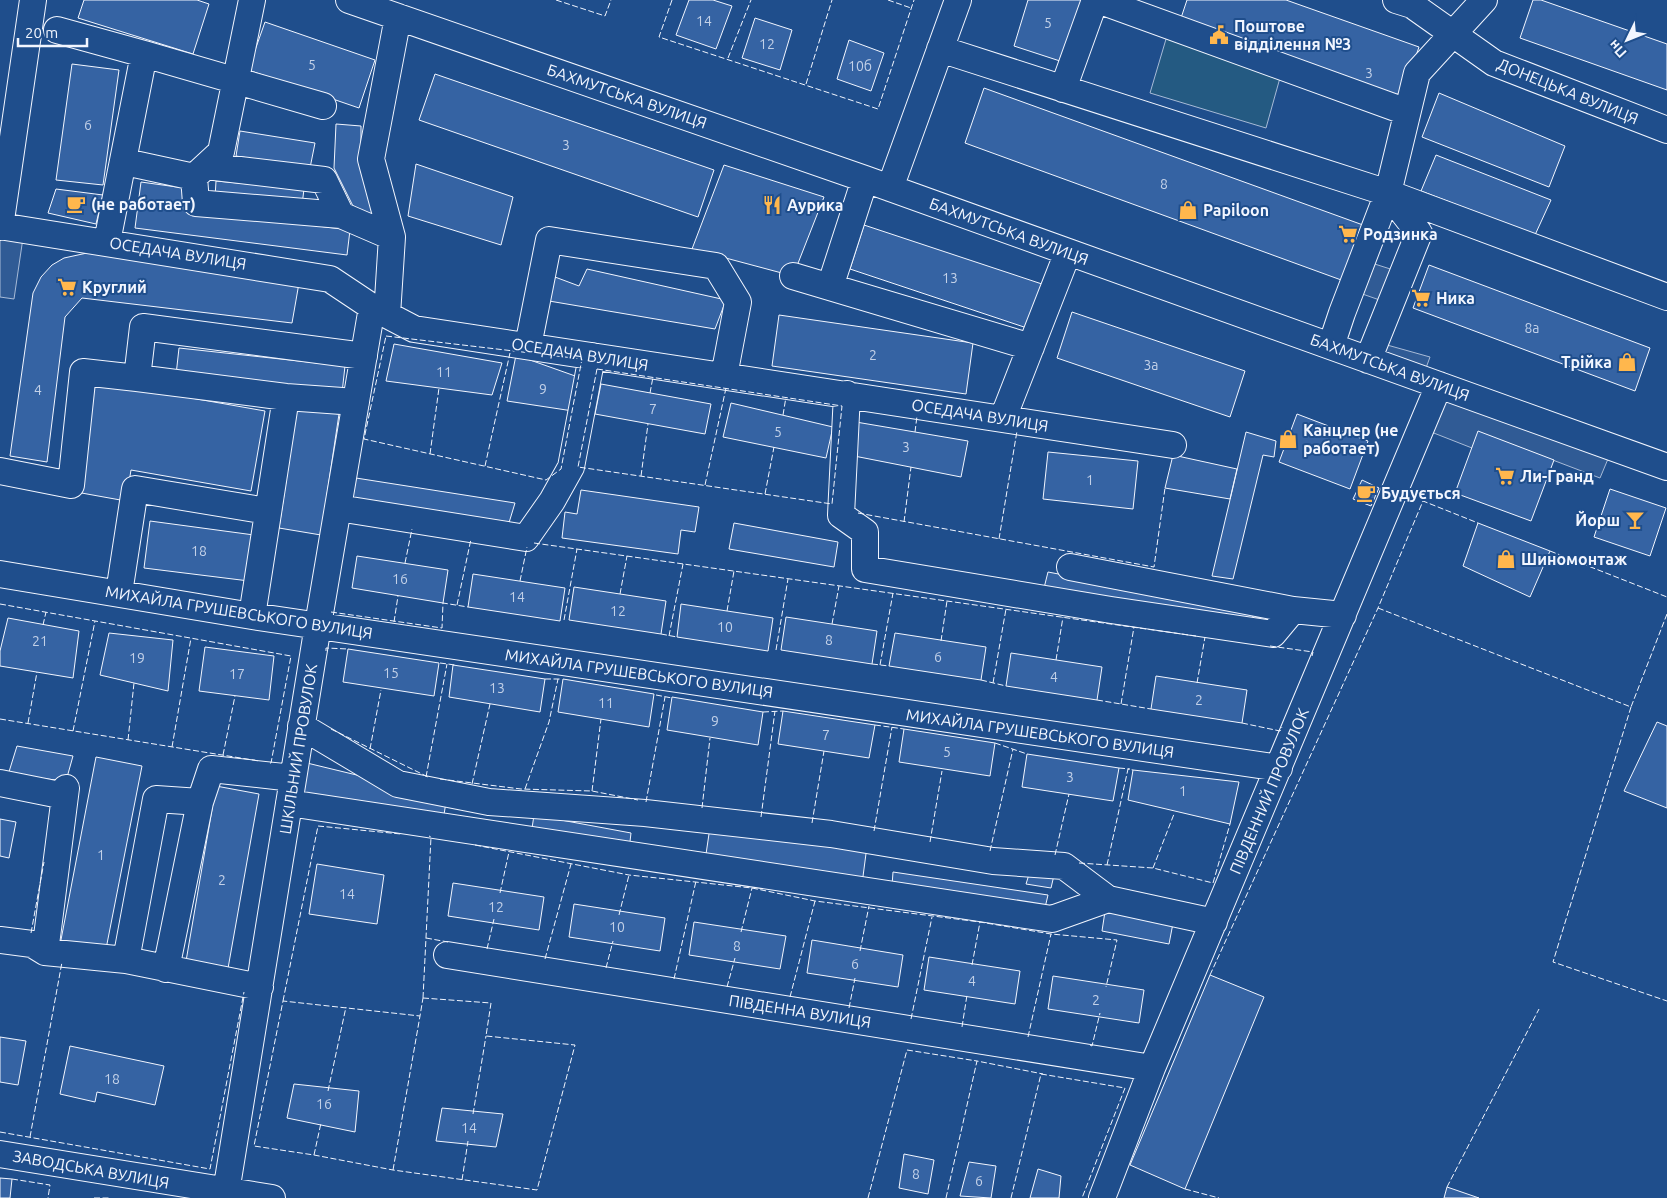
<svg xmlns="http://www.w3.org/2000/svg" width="1667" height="1198" font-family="Ubuntu,sans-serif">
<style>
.green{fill:#245a82;stroke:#a8bbd7}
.parking{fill:#305b95;stroke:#a8bbd7}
.building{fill:#3563a3;stroke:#f2f6ff}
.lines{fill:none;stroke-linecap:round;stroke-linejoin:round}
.minor-casing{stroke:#f2f6ff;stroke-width:28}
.minor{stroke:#1f4e8c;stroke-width:26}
.fence{stroke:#f2f6ff;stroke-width:1;stroke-dasharray:6 2.5;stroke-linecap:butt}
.labels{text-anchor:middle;stroke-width:4;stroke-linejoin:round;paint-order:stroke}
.number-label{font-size:14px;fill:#c3d1e8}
.poi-label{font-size:16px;font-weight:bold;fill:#f2f6ff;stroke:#1f4e8c;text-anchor:start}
.street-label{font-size:16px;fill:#f2f6ff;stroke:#1f4e8c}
</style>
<rect width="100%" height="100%" fill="#1f4e8c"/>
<path class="green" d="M1169 29 1283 67 1266 128 1150 93Z"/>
<path class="parking" d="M0 226 24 231 14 299 0 297Z
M1362 260 1403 273 1391 304 1351 290Z
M1380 343 1430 357 1422 379 1375 362Z
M1439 385 1613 447 1600 478 1479 432 1472 448 1421 428Z"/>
<path class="building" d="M84 0H197L209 4 193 54 78 18Z
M689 0H713L732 6 716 49 676 35Z
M1028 0H1082L1063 62 1014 46Z
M1187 0H1286L1419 47 1401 99 1180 21Z
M1533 0H1541L1667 44V90L1520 38Z
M755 18 792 30 780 70 742 58Z
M265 22 375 60 359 108 248 70Z
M849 40 884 53 871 91 837 79Z
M72 64 119 70 103 185 56 180Z
M435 74 714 170 698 217 419 120Z
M984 88 1363 225 1344 281 965 143Z
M1439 93 1565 146 1549 187 1422 137Z
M336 124 361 126V167L373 217 353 206 334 168Z
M240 131 315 143 310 168 236 156Z
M1436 155 1551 200 1535 235 1421 191Z
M416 164 513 197 501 245 408 216Z
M724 165 824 197 793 276 692 249Z
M216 181 304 189 302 205 215 198Z
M141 182 184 188 182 209 350 230 347 255 135 228Z
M56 189 103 195 96 224 48 213Z
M864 225 1051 287 1036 331 850 269Z
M87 253 299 283 292 323 82 298 65 317 47 462 10 456 33 293 41 277 52 265 64 258Z
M1429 265 1650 348 1635 391 1413 308Z
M587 269 726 300 715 329 549 301 555 277 579 286Z
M1072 312 1245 371 1230 417 1057 358Z
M779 315 973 343 966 394 772 366Z
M394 344 502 363 492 395 386 381Z
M179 348 345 366 342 393 176 375Z
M516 355 578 377 573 411 507 401Z
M95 381 265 411 251 491 131 470 126 501 76 492Z
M601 384 711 404 705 434 595 414Z
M731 403 833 427 826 458 723 437Z
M297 408 339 414 321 535 279 528Z
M1297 414 1368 441 1350 489 1279 462Z
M850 421 968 441 961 477 844 454Z
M1478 431 1554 460 1531 521 1455 493Z
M1246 432 1276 441 1274 457 1263 455 1233 579 1212 576Z
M1048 452 1138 461 1133 509 1043 499Z
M1173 455 1237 469 1230 499 1165 488Z
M356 478 515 503 508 526 352 501Z
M1362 480 1379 488 1371 506 1353 499Z
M1610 489 1666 508 1650 556 1594 537Z
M581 490 699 507 695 532 681 530 678 554 562 538 565 512 577 514Z
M150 521 254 535 249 581 144 568Z
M734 523 838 542 834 567 729 549Z
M1478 523 1550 551 1530 597 1463 566Z
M357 556 448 570 443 603 352 588Z
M1048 572 1254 611 1251 626 1043 592Z
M473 574 565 588 560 621 468 607Z
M574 587 666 601 661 634 569 620Z
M681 604 773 618 768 651 677 637Z
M786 617 877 631 872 664 781 650Z
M8 618 79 631 73 678 0 666V651Z
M109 633 173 640 168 691 100 675Z
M895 633 986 647 981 680 889 666Z
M205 647 274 656 269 700 199 691Z
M348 649 439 663 434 696 343 682Z
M1011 653 1102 667 1097 700 1006 686Z
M453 665 545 679 540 712 449 697Z
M1156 676 1247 690 1242 723 1151 709Z
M563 679 654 694 649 727 558 712Z
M672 697 763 712 758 745 667 730Z
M783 711 875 725 869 758 778 744Z
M1657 722 1667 726V808L1624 791Z
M904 729 995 743 990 776 899 762Z
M17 746 73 756 66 781 8 775Z
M1027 754 1119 768 1113 801 1022 787Z
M96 757 142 766 105 954 60 945Z
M307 763 369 778 446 802 443 821 303 792Z
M1133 770 1239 782 1230 824 1128 800Z
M216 786 259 794 227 974 185 967Z
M534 815 631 833 629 850 531 835Z
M0 819 16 822 9 858 0 856Z
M710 827 867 846 862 884 705 861Z
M317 864 384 875 377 924 309 914Z
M1031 868 1055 871 1051 888 1026 884Z
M893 872 1048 895 1044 912 892 886Z
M453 883 544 897 539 930 448 916Z
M574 904 665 918 660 951 569 937Z
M1106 905 1174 918 1169 944 1102 931Z
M694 922 786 936 780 969 689 955Z
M812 940 903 955 898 987 807 973Z
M929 957 1020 971 1015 1004 924 990Z
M1210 975 1264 997 1185 1189 1130 1165Z
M1053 976 1144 990 1139 1023 1048 1009Z
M0 1037 26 1041 18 1085 0 1082Z
M70 1046 164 1066 155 1105 97 1092 95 1102 60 1094Z
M294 1084 359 1091 355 1132 287 1118Z
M442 1108 503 1114 496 1147 436 1141Z
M904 1154 934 1160 928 1194 899 1188Z
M969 1162 996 1166 991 1198 960 1196Z
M1038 1169 1061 1176 1059 1198H1030Z
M0 1178 12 1179 10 1198H0Z
M1447 1187 1479 1198H1444Z"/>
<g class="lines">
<g class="minor-casing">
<path id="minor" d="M349 0 865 179 1667 467
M1098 0 1407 112
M1396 0 1412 5 1494 63 1667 130
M57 30 144 54 107 242
M940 49 1388 193 1667 297
M144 54 323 106
M1063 89 1095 0
M125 162 194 177 221 152 252 0
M206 166 324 180 341 215 392 237
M194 177 196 203 341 215
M890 188 958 0
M0 226 330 279 372 307 414 329 1173 445
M0 227 33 0
M793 276 1031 347
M830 287 865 179
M387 315 392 237 371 159 398 17
M528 346 549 240 716 266 738 302 724 376
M1331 346 1342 313 1388 193
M1368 360 1419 233 1388 193 1417 73 1484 0
M847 394 841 515 865 532V569L1111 610 1273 634 1293 610
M356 402 286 397 137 378 143 327 364 356
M1003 418 1068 252
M0 471 71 485 83 372 137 378
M338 508 526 538 552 501 571 467 592 356
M1070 567 1293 610 1343 615
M0 574 252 616 1279 768
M119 593 135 489 267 511
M252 616 286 397
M301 726 398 784 489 802 645 813 831 834 993 861 1064 866 1108 899 1214 922
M0 783 65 796
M200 802 211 769 293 778
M289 803 1052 919 1108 899
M0 940 32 944 45 952 126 960 260 987
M45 952 66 788
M447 955 1152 1068
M126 960 156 799 200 802 166 969
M0 1154 272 1198
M226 1192 318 625 372 307
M1102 1198 1152 1068 1439 385"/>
</g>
<use href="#minor" class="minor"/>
<path class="fence" d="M556 0 605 16 611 0
M672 0 659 37 878 109 914 0
M888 0 911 8
M728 58 751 0
M806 84 832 0
M386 336 582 359 561 469 546 480 364 439Z
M597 369 842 406 832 504 578 467Z
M650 393 653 377
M783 415 786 397
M915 432 917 416
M430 454 439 388
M485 466 510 353
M641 476 648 424
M705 485 726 388
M765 494 774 447
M858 513 1154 567 1165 488
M904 522 911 467
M999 539 1017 431
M534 543 1196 636
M1550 551 1667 597
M405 563 412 529
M520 581 527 547
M620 594 627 556
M0 604 291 656 271 763H269
M457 605 471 539
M1378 608 1631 707 1667 614
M727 611 734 571
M331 612 442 628 443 603 468 607
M564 620 577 549
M394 622 398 596
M832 624 839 586
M43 625 46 612
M661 634 677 637
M669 636 683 564
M941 641 947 601
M1270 646 1313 652 1312 656
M776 650 788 579
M326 651V648L348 649
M1056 660 1063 617
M440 663 455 665
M872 664 889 666
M880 665 893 593
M545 679H560
M981 680 1006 686
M993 683 1006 609
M1197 683 1205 637
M656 695 672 698
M1097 700 1151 709
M1121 704 1134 627
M1631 707 1553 962 1667 1001
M763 712 783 711
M0 719 259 761
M28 723 37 672
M1242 723 1280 731 1282 727
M875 725 904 729
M331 729 428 777
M73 731 95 621
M128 740 134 683
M995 743 1027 754
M172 747 191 638
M370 749 381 690
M223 755 235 696
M1119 768 1130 769
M426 777 447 664
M440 779 521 789 592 791 638 800
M472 784 490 704
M525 789 549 722 558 679
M592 791 601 719
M646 802 665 697
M702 808 710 738
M761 817 775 711
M812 823 824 751
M874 831 892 727
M930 842 942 771
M475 845 629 875 752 888 815 901 980 922 1051 934 1117 940 1106 987
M990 851 1013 749
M1055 855 1069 794
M1079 863 1153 868 1213 883 1230 824
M1107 865 1128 769 1133 770
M1153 868 1174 814
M500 893 509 852
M619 915 629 875
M741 932 752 888
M31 933 44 862
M426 938 448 942
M487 949 494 919
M860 951 869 906
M545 959 571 864
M972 965 980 922
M606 968 613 941
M1210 975 1378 608 1423 501 1478 523
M674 979 696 881
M727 987 735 958
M790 997 815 901
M423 998 491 1003 486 1036 575 1045 537 1190 393 1170 314 1155 254 1146 283 1001 420 1016Z
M423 998 431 837 429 836
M283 1001 318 826 401 834
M849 1008 855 978
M911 1019 932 917
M962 1027 967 995
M1028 1037 1051 934
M1090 1045 1092 1046 1100 1013
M328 1091 346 1007
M473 1114 486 1036
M0 1132 210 1169 244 992
M30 1137 62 962
M314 1155 321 1123
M393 1170 420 1016
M12 1179 50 1185 48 1198
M462 1180 468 1141
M1447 1187 1539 1009
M1185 1189 1219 1198
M94 1198H110
M868 1198 907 1050 977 1061
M946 1198 977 1061 1043 1074
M1011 1198 1041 1074 1125 1088 1082 1198"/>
</g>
<defs>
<g id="civic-bare" transform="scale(1.5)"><path d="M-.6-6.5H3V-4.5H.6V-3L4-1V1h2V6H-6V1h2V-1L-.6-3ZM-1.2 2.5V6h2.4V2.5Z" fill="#ffb74d" stroke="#1f4e8c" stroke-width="2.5" paint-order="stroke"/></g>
<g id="cafe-bare" transform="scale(1.5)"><path d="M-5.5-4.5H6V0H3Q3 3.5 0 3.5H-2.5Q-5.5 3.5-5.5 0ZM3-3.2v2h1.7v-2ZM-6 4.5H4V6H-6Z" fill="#ffb74d" stroke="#1f4e8c" stroke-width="2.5" paint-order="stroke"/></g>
<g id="restaurant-bare" transform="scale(1.5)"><path d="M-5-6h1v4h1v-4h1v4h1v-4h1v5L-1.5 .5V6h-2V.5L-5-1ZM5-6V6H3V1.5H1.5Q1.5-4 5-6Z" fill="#ffb74d" stroke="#1f4e8c" stroke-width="2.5" paint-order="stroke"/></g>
<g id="shop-bare" transform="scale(1.5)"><path d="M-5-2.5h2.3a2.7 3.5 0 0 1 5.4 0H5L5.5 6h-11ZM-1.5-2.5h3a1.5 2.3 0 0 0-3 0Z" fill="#ffb74d" stroke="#1f4e8c" stroke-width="2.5" paint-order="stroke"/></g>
<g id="supermarket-bare" transform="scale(1.5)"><path d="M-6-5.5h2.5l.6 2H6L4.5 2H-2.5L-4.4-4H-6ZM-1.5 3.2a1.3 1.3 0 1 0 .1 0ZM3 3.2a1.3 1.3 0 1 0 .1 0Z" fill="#ffb74d" stroke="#1f4e8c" stroke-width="2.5" paint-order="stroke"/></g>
<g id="bar-bare" transform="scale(1.5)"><path d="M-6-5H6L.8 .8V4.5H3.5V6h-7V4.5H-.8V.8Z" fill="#ffb74d" stroke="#1f4e8c" stroke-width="2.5" paint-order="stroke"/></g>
</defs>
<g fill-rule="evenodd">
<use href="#civic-bare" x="1219" y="35"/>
<use href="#cafe-bare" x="76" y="204"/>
<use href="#restaurant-bare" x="772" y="205"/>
<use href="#shop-bare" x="1188" y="210"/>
<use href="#supermarket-bare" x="1348" y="234"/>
<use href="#supermarket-bare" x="67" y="287"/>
<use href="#supermarket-bare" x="1421" y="298"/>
<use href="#shop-bare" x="1627" y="362"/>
<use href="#shop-bare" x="1288" y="439"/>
<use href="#supermarket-bare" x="1505" y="476"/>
<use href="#cafe-bare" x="1366" y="493"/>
<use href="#bar-bare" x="1635" y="520"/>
<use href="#shop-bare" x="1506" y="559"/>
</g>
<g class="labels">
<g class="number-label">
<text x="704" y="26">14</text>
<text x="1048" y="28">5</text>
<text x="767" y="49">12</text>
<text x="312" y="70">5</text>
<text x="860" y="71">10б</text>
<text x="1369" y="78">3</text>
<text x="88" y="130">6</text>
<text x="566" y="150">3</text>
<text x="1164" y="189">8</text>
<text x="950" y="283">13</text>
<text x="1532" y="333">8а</text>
<text x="873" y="360">2</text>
<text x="1151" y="370">3а</text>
<text x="444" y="377">11</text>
<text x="543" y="394">9</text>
<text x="38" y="395">4</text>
<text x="653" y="414">7</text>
<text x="778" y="437">5</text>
<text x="906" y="452">3</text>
<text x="1090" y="485">1</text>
<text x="199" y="556">18</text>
<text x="400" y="584">16</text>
<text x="517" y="602">14</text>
<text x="618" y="616">12</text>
<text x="725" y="632">10</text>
<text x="829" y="645">8</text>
<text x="40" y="646">21</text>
<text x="938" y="662">6</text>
<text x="137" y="663">19</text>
<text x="391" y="678">15</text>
<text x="237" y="679">17</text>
<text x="1054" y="682">4</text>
<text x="497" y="693">13</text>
<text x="1199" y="705">2</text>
<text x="606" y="708">11</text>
<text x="715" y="726">9</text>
<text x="826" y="740">7</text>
<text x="947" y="757">5</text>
<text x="1070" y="782">3</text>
<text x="1183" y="796">1</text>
<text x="101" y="860">1</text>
<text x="222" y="885">2</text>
<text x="347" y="899">14</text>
<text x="496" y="912">12</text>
<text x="617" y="932">10</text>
<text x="737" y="951">8</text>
<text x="855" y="969">6</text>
<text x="972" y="986">4</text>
<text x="1096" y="1005">2</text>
<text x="112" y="1084">18</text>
<text x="324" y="1109">16</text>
<text x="469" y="1133">14</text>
<text x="916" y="1179">8</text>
<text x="979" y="1186">6</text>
</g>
<g class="poi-label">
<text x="1234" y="32">Поштове<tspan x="1234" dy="18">відділення №3</tspan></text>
<text x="91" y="210">(не работает)</text>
<text x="787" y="211">Аурика</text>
<text x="1203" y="216">Papiloon</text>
<text x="1363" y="240">Родзинка</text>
<text x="82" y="293">Круглий</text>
<text x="1436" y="304">Ника</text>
<text x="1612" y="368" text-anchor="end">Трійка</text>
<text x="1303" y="436">Канцлер (не<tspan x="1303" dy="18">работает)</tspan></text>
<text x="1520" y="482">Ли-Гранд</text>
<text x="1381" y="499">Будується</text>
<text x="1620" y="526" text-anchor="end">Йорш</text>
<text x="1521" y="565">Шиномонтаж</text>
</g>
<g class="street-label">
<text transform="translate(1568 91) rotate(22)" y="6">ДОНЕЦЬКА ВУЛИЦЯ</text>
<text transform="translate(627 96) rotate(19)" y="6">БАХМУТСЬКА ВУЛИЦЯ</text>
<text transform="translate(1009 231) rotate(20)" y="6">БАХМУТСЬКА ВУЛИЦЯ</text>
<text transform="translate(178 253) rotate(9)" y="6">ОСЕДАЧА ВУЛИЦЯ</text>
<text transform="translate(580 354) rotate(9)" y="6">ОСЕДАЧА ВУЛИЦЯ</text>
<text transform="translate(1390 367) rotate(20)" y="6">БАХМУТСЬКА ВУЛИЦЯ</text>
<text transform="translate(980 415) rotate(9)" y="6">ОСЕДАЧА ВУЛИЦЯ</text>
<text transform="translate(239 612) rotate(9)" y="6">МИХАЙЛА ГРУШЕВСЬКОГО ВУЛИЦЯ</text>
<text transform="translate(639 673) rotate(8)" y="6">МИХАЙЛА ГРУШЕВСЬКОГО ВУЛИЦЯ</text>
<text transform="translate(1040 733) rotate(8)" y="6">МИХАЙЛА ГРУШЕВСЬКОГО ВУЛИЦЯ</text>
<text transform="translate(298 749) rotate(-81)" y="6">ШКІЛЬНИЙ ПРОВУЛОК</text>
<text transform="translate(1269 791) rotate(-67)" y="6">ПІВДЕННИЙ ПРОВУЛОК</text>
<text transform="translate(800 1011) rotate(9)" y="6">ПІВДЕННА ВУЛИЦЯ</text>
<text transform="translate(91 1169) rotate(10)" y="6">ЗАВОДСЬКА ВУЛИЦЯ</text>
</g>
</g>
<g transform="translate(1627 40) rotate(227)" stroke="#1f4e8c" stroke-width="4" paint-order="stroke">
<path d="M0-4L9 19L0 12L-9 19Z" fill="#f2f6ff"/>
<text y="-8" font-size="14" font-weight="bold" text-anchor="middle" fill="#f2f6ff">Пн</text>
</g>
<path d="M18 38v8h69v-8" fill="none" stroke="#f2f6ff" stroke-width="2.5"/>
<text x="25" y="38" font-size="15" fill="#f2f6ff" stroke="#1f4e8c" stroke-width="4" paint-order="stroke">20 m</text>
</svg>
